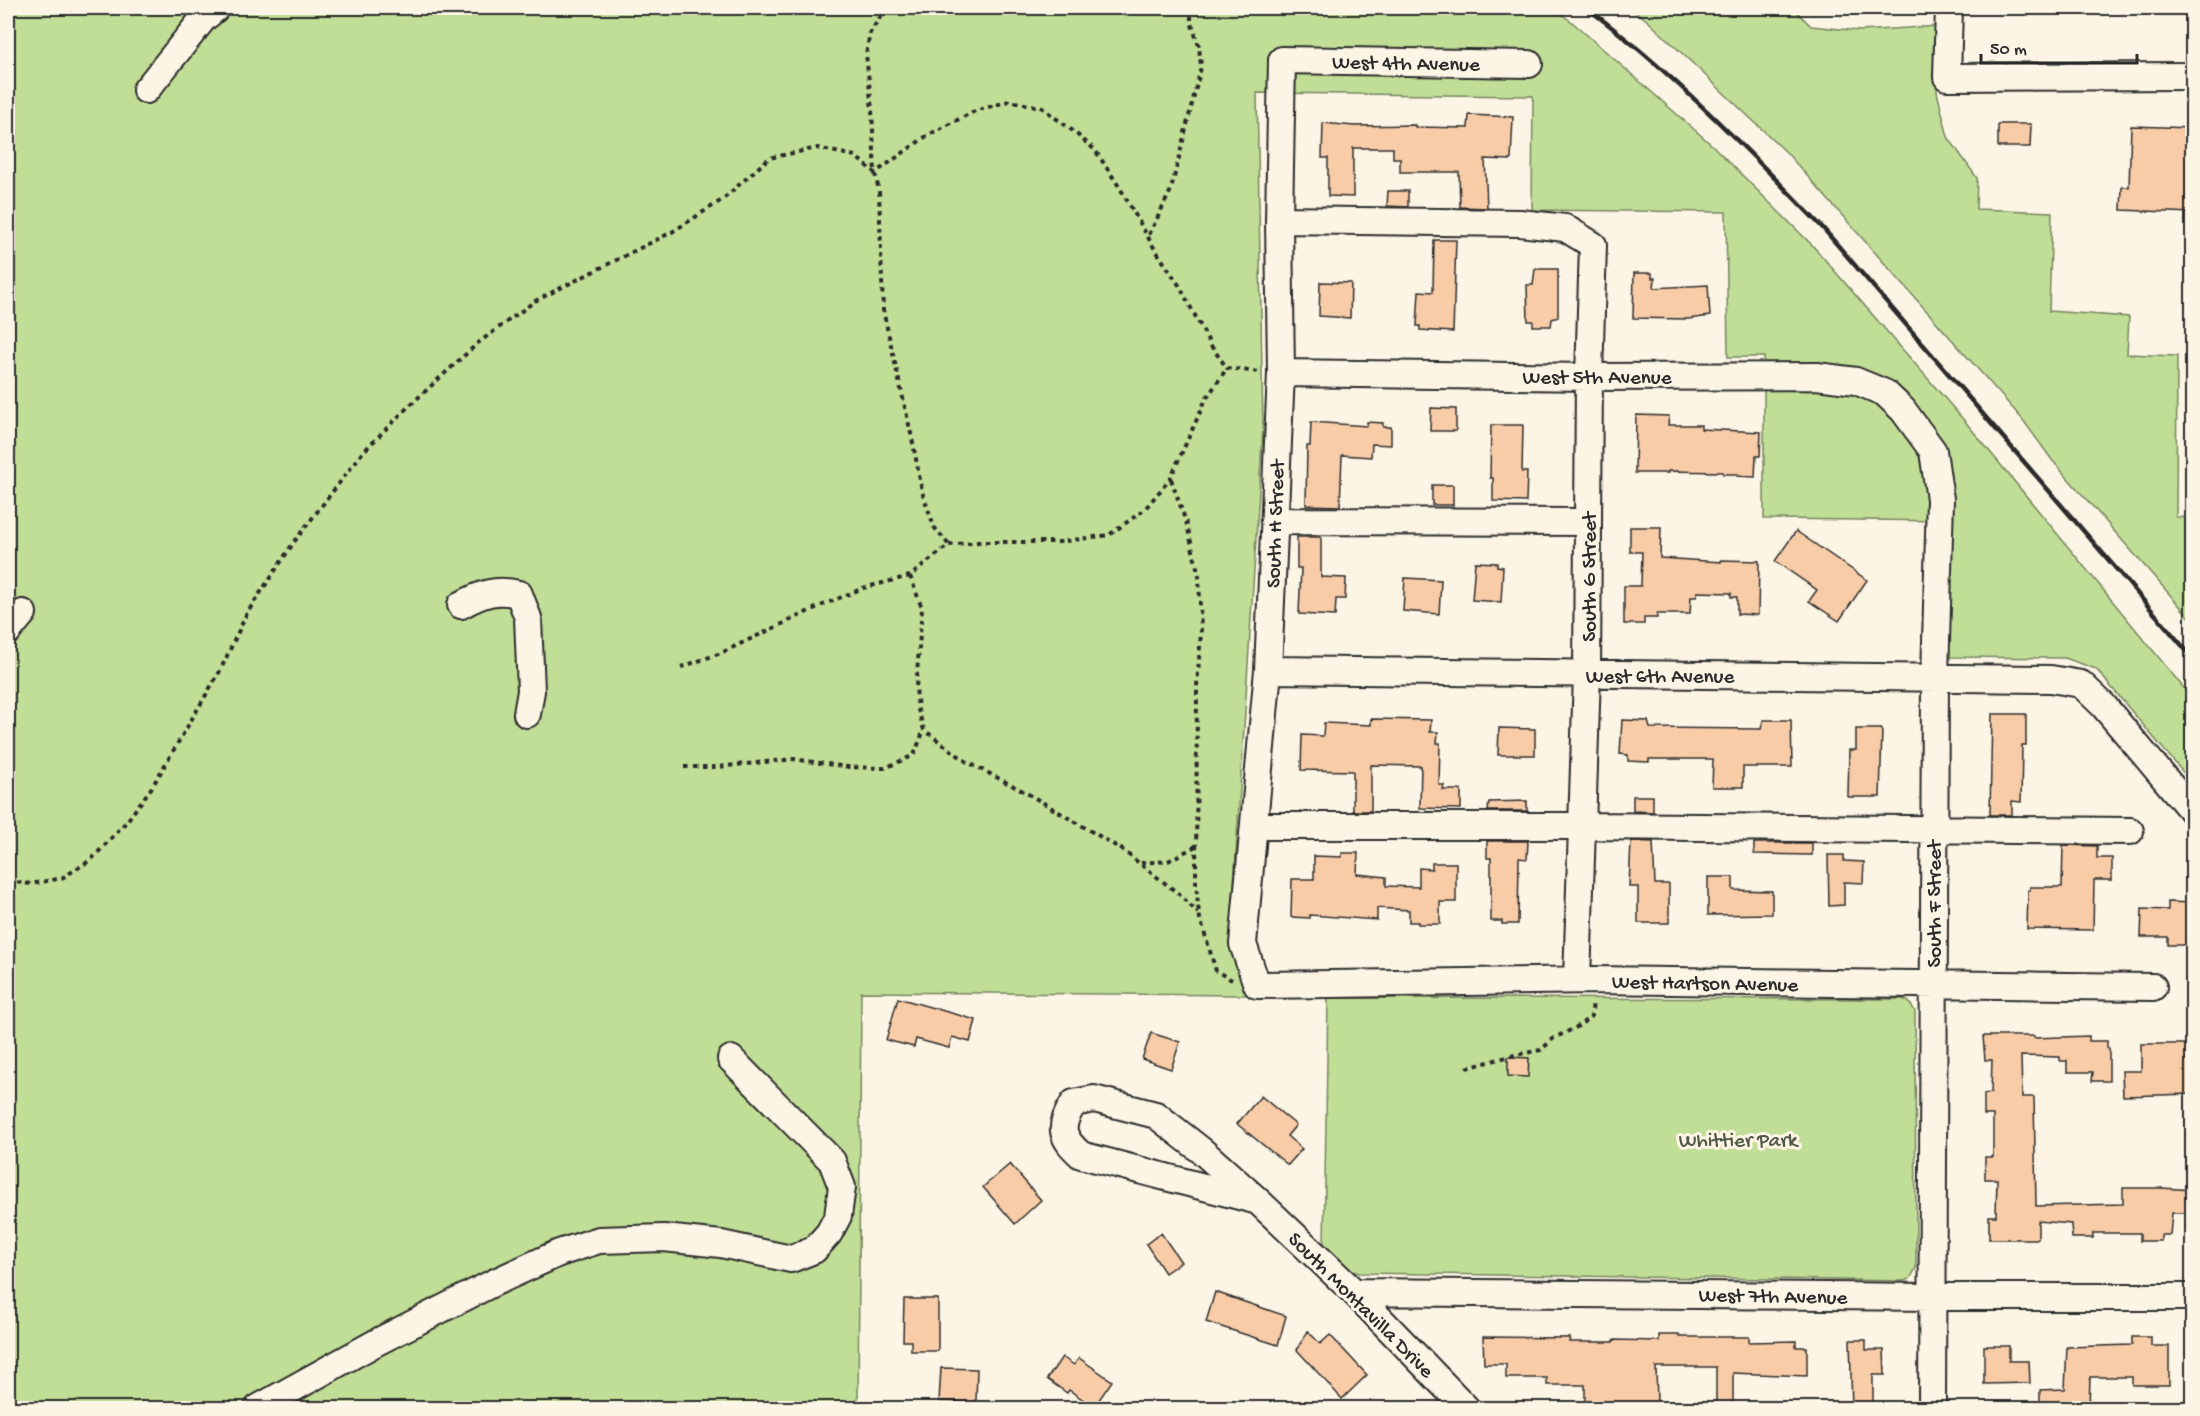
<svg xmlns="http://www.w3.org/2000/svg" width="2200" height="1416" font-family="'Gochi Hand',sans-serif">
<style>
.green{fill:#c1de96;stroke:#768460;stroke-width:1.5}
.building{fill:#f9cca8;stroke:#2b2b2b;stroke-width:1.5}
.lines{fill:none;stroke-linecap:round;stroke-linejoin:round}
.minor-casing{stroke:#2b2b2b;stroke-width:30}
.path{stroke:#2b2b2b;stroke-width:4;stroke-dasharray:4.5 4.5;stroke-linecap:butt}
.minor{stroke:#fcf5e5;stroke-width:26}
.rail{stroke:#2b2b2b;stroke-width:4.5}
.labels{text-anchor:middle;stroke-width:6;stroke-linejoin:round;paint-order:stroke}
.street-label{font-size:21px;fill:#2b2b2b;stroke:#fcf5e5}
.park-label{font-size:21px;fill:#505846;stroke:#fcf5e5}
</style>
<rect width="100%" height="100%" fill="#fcf5e5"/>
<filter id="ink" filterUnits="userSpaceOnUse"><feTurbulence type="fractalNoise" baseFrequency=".0167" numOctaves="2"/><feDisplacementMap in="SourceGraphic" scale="12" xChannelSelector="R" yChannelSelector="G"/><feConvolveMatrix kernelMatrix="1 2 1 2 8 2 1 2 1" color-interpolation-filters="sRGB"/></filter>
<g filter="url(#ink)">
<path class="green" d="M8 8H1552L1571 21 1713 146 1813 246 1968 425 2192 698V783L2096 669 2065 658 1949 657 1952 521 1764 519V357H1728L1726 212 1532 210 1533 96 1257 93 1263 429 1231 931 1250 995 861 992 858 1408H8Z
M1631 8H1793L1811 26 1859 31 1939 26 1937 92 1948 137 1977 178 1976 209 2052 212 2049 311 2129 317 2127 354 2177 356 2176 517 2192 518V620L2052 460 2023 420 1786 152 1648 21Z
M1328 998 1902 999 1908 1001 1915 1011 1916 1268 1910 1279 1904 1281 1360 1273 1350 1271 1324 1244Z"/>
<path class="building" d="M1469 115 1513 117 1511 160 1485 159 1487 208 1460 207 1459 172H1400V158H1393V148H1353V197L1328 196V158H1322L1323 123 1354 126 1415 125V127L1468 128Z
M1998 124H2031L2030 147H1998Z
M2131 126 2193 128V213L2121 210 2122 187H2129Z
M1388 191H1408V207L1387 206Z
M1434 240H1456L1453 332 1420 330V326H1417L1419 291 1433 292Z
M1535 269H1558V317L1552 319 1551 326H1533V321H1528L1527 285H1533Z
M1634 273H1652V278H1655L1654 288 1708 285 1710 316 1688 319 1633 318Z
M1320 282 1351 283 1350 318 1319 316Z
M1431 408 1456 409V431H1430Z
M1636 415 1669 416 1668 425H1701V429L1761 432 1760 456H1756L1755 477 1737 476 1738 474H1723V472L1668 471V473H1635Z
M1311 422 1367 426V422L1383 423V427H1391V445L1372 444 1371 457 1342 455 1340 506 1306 505 1307 446H1310Z
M1491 425H1523L1522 472H1527L1526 502 1493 501V478H1490Z
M1432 485H1453V505H1432Z
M1630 527H1661L1660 558 1721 562V560L1759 561 1758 615 1737 614V597H1731V593L1697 592V597H1691L1690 614H1657V618H1644V624H1624V586H1641L1642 552H1630Z
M1796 531 1867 580 1839 621 1809 601 1817 590 1775 561Z
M1297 537H1321V577L1346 578 1345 599H1336L1335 616 1299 614 1301 568H1297Z
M1475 562 1497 563V566L1503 567 1501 602 1472 600Z
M1405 578 1441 580 1439 614 1403 611Z
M1992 714H2026V745H2022L2021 802 2012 801V815H1990Z
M1371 719 1431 720 1430 732H1438L1437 743H1440L1439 785H1444L1443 790H1461V809L1420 808 1421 766 1371 765V811H1353V771L1301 770 1302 735 1323 736 1324 723 1371 725Z
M1622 720 1648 721 1650 728 1761 729 1763 720H1791L1792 767H1743V787H1712L1713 759H1649V762L1628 761V755L1620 754Z
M1499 728 1535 729V755H1498Z
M1856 729H1882L1880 797H1848L1849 750H1856Z
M1633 796H1653V812L1633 811Z
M1527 801V811H1488L1489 802Z
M1487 841H1528L1527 859 1519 858 1518 924H1502V921H1491V858H1487Z
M1631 841 1653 842 1655 884H1669V923H1638V887H1629Z
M1754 843H1812V855L1754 854Z
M2063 845 2097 846V858H2112V880H2094L2093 930 2027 929 2028 890H2030V887H2062Z
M1342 853H1358L1357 874 1386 877V886L1419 887V868L1432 869V863H1456V902H1440V924H1418V922H1409V910L1377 908V920L1310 915V918L1291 917 1292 879H1314V856L1342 857Z
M1828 855H1844V861L1864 862 1863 883 1844 882V905L1829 906Z
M1708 877H1733V890L1772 891V914L1708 915Z
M2168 902 2193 903V945H2168V937H2141L2142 909 2168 910Z
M898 998 976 1020 970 1042 952 1037 949 1048 916 1039 914 1047 886 1040Z
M1151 1033 1180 1042 1171 1069 1142 1059Z
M1983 1036H2034V1038L2089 1036V1041H2107V1048H2109V1081H2092L2093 1072H2067V1061H2060V1057L2021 1056 2022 1097H2034L2036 1206 2123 1204V1188H2161L2193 1190V1213H2172L2170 1235H2161V1241H2140V1233H2093V1238H2072L2071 1224 2038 1221V1239H1989V1216H1996L1997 1179H1985V1157H1993V1115H1984V1094L1991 1093 1992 1060H1985Z
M2141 1044H2193V1094L2123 1096 2122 1071H2141Z
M1508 1057 1529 1058 1528 1077 1508 1076Z
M1261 1096 1296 1125 1287 1136 1302 1149 1288 1165 1237 1124Z
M1010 1164 1041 1200 1015 1224 983 1187Z
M1161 1233 1181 1262 1165 1273 1146 1244Z
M1215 1292 1286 1316 1278 1345 1206 1322Z
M904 1299H938V1351H911V1341H903Z
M1308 1331 1320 1344 1330 1335 1367 1375 1342 1399 1297 1350Z
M1659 1335H1679V1337H1749V1342L1796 1341V1347H1807V1376L1733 1373V1408H1716V1367H1656L1657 1403 1585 1406V1385H1547V1378H1506V1364H1484L1483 1337 1570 1338 1569 1342H1613V1340L1659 1341Z
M2132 1337H2151V1346H2169V1385H2132V1377H2090L2089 1408H2040V1390L2065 1389 2067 1347 2132 1345Z
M1850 1340H1866V1350H1884L1885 1375H1873V1408H1852Z
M1984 1346H2009V1361H2029L2030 1383 1984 1384Z
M1062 1357 1074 1365 1079 1358 1112 1381 1094 1407 1069 1390 1067 1393 1047 1379Z
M941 1368 977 1369 976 1402 939 1401Z"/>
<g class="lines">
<g class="minor-casing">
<path id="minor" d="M1949 8 1947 77 2192 76
M1529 64 1282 60 1279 220 1281 373 1268 670 1243 944 1257 985 1593 980 2153 987
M146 90 203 19 216 8
M1279 220 1520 223 1565 228 1593 245 1589 377 1587 674 1577 980
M1281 373 1589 377 1817 376 1856 381 1885 393 1903 410 1933 451 1940 499 1935 677 1932 1408
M1274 521 1588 522
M461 605C481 594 496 588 519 594L528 618 531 691 527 714
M8 631 23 613
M1268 670 2051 679 2081 684 2103 705 2192 811
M1254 826H1582L2130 831
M1258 1201 1081 1155C1061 1137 1058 1127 1074 1103L1094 1099 1156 1115 1202 1151 1258 1201 1354 1292 1466 1408
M1354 1292 1933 1297H2192
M258 1408 377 1342 493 1283 559 1253 599 1240 664 1238 721 1244 791 1259 814 1250 829 1233 838 1216 842 1187 832 1161 731 1059"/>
</g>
<path class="path" d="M886 8 870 33 866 54 872 110 875 173 879 191 883 310 912 438 922 491 934 527 949 545
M1149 235 1171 190 1201 67 1199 46 1191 22V8
M1171 479 1187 525 1199 576 1201 633 1197 686 1196 883 1199 915 1216 971 1232 980
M910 576 922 608 916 687 918 710 924 730 967 762 1025 792 1121 849 1179 894 1198 913
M681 667 721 653 818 607 863 588 910 576 949 545 978 542H1059L1109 535 1144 510 1170 479 1206 399 1227 368
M684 767H717L794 759 847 767 885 768 914 755 924 730
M1141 863 1168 861 1196 846
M8 881 31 884 62 878 91 860 127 821 152 787 220 671 247 613 294 542 363 452 408 407 478 343 535 301 672 232 722 200 769 158 817 148 855 156 875 173 928 135 975 111 1009 101 1041 107 1073 131 1095 150 1120 188 1153 246 1179 285 1211 346 1227 368 1259 372
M1467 1068 1510 1056 1541 1050 1554 1038 1575 1028 1591 1017 1593 1002"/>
<use href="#minor" class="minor"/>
<path class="rail" d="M1587 8C1672 72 1748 150 1822 227L2192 657"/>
</g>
</g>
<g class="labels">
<g class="street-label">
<text transform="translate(1406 62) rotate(1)" y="7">West 4th Avenue</text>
<text x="1597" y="383">West 5th Avenue</text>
<text transform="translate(1274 524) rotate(-88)" y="7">South H Street</text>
<text transform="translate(1588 577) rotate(-90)" y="7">South G Street</text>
<text x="1660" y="682">West 6th Avenue</text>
<text transform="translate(1933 904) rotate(-90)" y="7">South F Street</text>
<text transform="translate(1705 982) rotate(1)" y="7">West Hartson Avenue</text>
<text transform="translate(1773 1295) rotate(1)" y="7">West 7th Avenue</text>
<text transform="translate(1362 1304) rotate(45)" y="7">South Montavilla Drive</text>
</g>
<g class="park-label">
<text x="1738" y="1146">Whittier Park</text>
</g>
</g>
<rect width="2200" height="1416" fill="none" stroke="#fcf5e5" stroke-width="30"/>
<rect x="15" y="15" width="2170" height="1386" fill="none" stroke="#2b2b2b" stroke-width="2" filter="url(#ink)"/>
<path d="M1981 54v9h156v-9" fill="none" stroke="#2b2b2b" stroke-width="3"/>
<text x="1990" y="54" font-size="18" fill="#2b2b2b" stroke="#fcf5e5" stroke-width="4.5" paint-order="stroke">50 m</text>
</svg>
